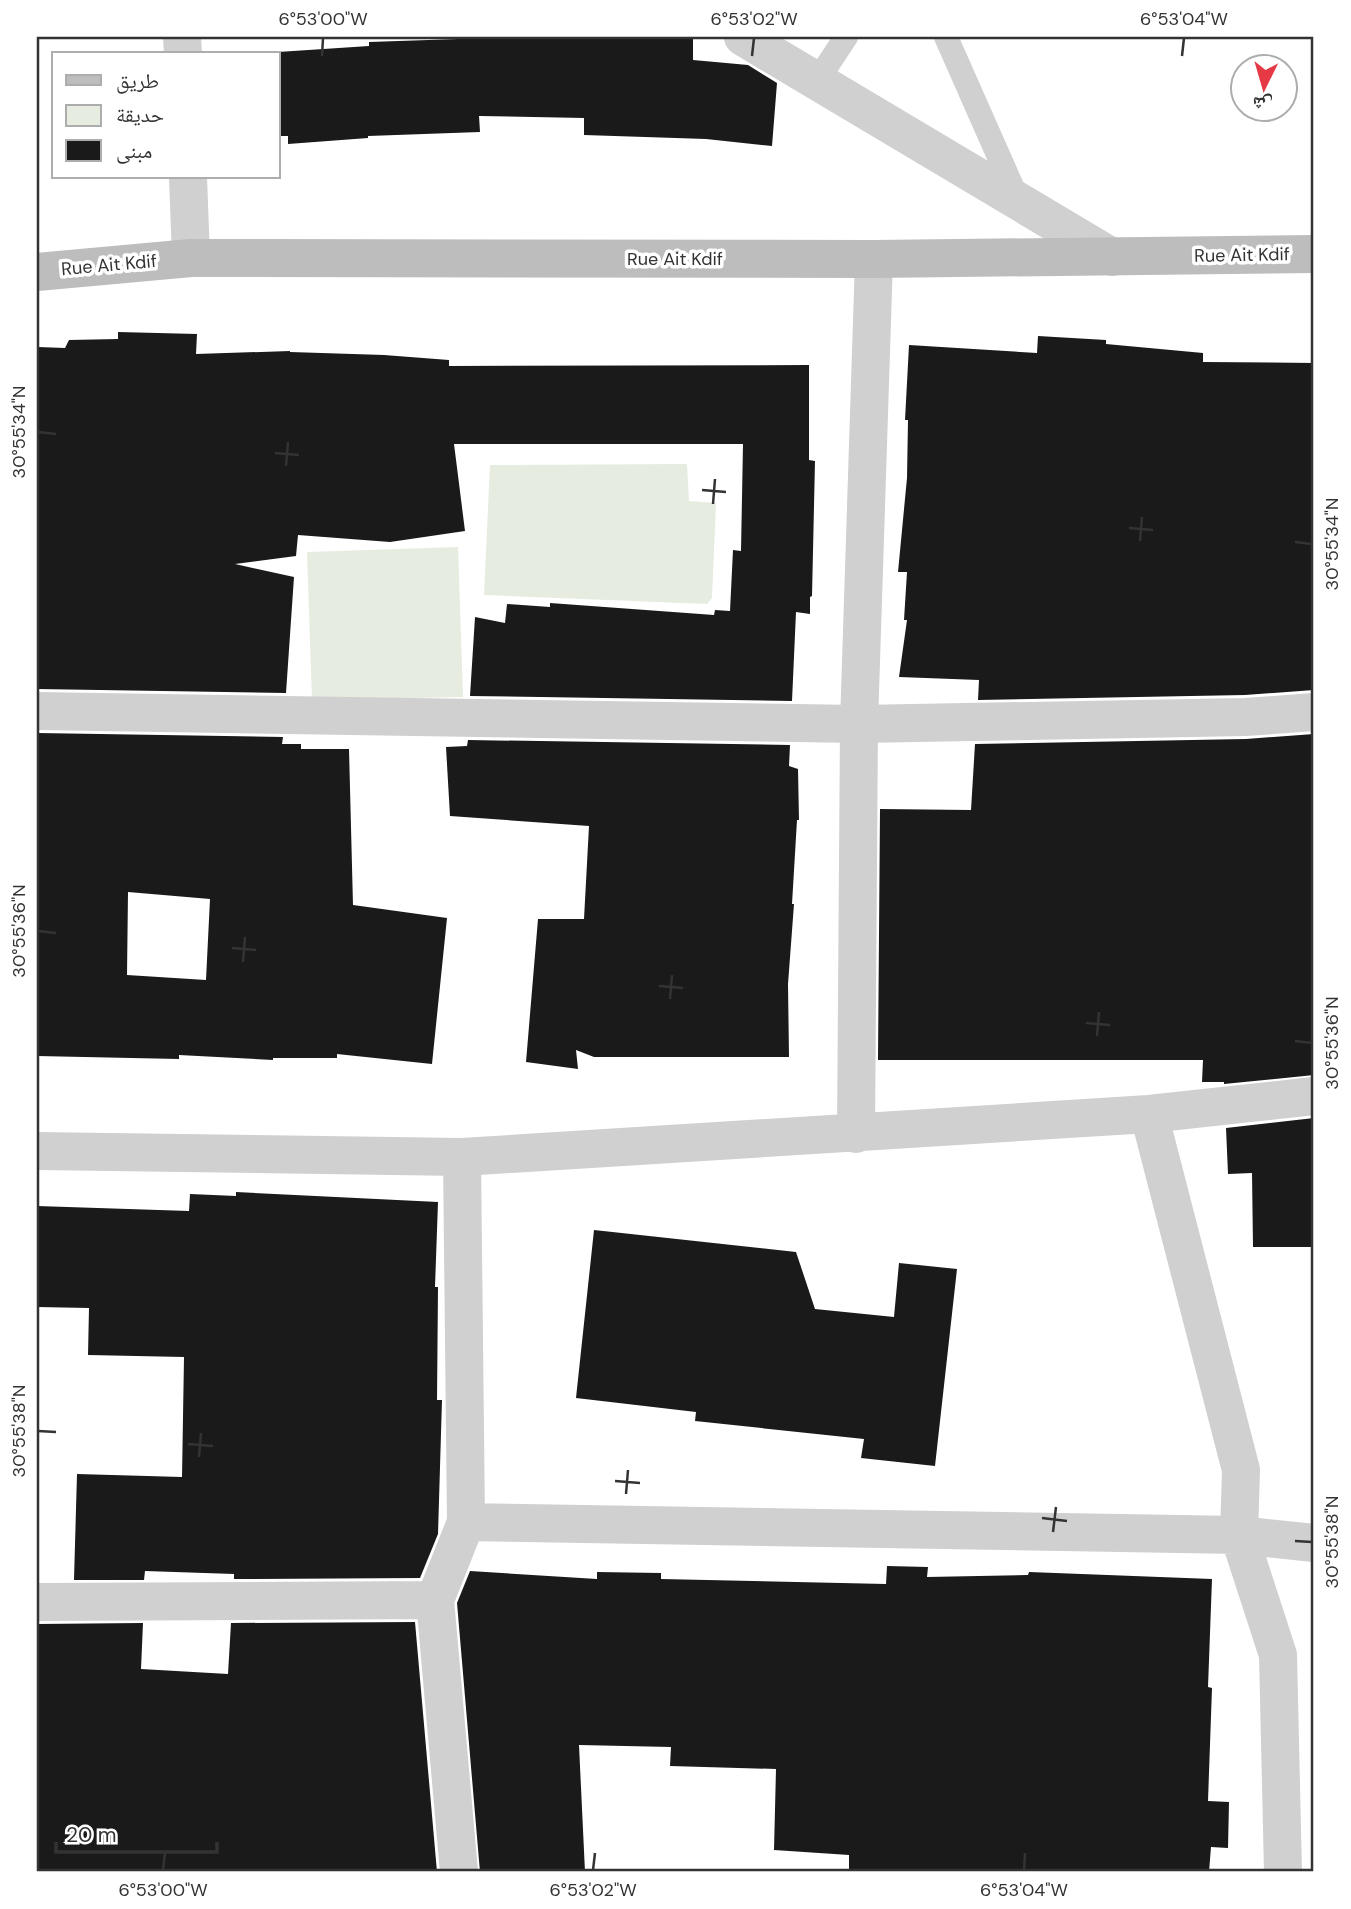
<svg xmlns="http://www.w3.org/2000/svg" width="1351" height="1909" font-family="'DM Sans','Noto Naskh Arabic',sans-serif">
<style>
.green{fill:#e6ecdf}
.building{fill:#1a1a1a;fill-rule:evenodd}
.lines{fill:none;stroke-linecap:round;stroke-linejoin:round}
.lane{stroke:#d0d0d0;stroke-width:24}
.street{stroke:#d0d0d0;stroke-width:38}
.secondary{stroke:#bdbdbd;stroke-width:38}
.ticks{fill:none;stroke:#333;stroke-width:2.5}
.labels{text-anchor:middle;stroke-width:7;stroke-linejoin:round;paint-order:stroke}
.street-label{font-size:18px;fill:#333;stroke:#fff}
.neatline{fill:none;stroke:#333;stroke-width:2.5}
.ticks-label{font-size:18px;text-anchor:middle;fill:#333}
</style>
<rect width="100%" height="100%" fill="#fff"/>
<path class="green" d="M687 464 689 501 716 503 712 598 707 604 484 595 490 465Z
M458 547 463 697 312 700 307 552Z"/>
<path class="building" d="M519 37H693V60L748 65 777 83 772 146 706 139 584 135V118L479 116 480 132 368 136V138L288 144V136H278V52L369 46V42Z
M118 332 197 334 196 354 290 351V352L384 355 449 360V366L809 365V460L815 461 812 596 810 597V614L796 612 792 701 470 696 475 617 505 623 507 604 550 607V603L714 615 715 610 730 611 733 550 741 551 743 444H454L465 531 390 542 298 535 296 556 235 564 294 577 286 693 37 689V369L38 347 65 348 69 340 118 339Z
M1038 336 1106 340V344L1203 353V362L1314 363V690L1245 695 978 700 979 680 899 677 907 620H904L907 572H898L907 478 908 420H905L909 345 1037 353Z
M37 733 283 737 282 744H301V749H349L353 905 447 918 432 1064 337 1054V1058H273V1060L179 1055V1059L37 1056ZM128 892 210 899 206 980 127 975Z
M1314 734V1075L1224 1084V1082H1202L1203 1060H878L880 809 971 810 975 744 1246 739Z
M468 740 790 745 789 766 798 769 799 820H797L792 904H794L788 984 789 1057H594L576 1050 578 1069 526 1062 538 919H584L589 826 450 816 446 747 467 746Z
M1314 1118V1247H1253L1252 1173 1228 1174 1226 1128Z
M236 1192 438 1202 435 1287H438L437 1400H442L438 1534 420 1578 234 1579V1574L145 1571 144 1580H74L77 1474 182 1477 184 1357 88 1355 89 1308 37 1307V1206L189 1211 190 1194 236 1196Z
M594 1230 796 1252 815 1309 894 1317 899 1263 957 1269 935 1466 861 1458 864 1439 695 1421 696 1412 576 1398Z
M887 1566 928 1567 927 1577 1028 1575 1029 1572 1212 1579 1208 1687 1212 1688 1208 1801 1229 1802 1228 1848 1211 1847 1209 1872H849V1855L774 1850 776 1769 670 1766 671 1747 579 1745 585 1872H480L457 1603 470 1571 597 1579V1572L661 1573V1579L886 1584Z
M415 1622 437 1872H37V1624L143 1623 141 1669 228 1674 231 1623Z"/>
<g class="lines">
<path class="lane" d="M946 37 1018 200
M817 81 846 37"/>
<path class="street" d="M182 37 183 54
M743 37 1112 257
M188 177 191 258
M37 711 859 724 1246 717 1314 712
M1149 1114 1241 1470 1239 1535 1278 1655 1283 1872
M856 1134 859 724 874 259
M37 1151 462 1157 1149 1114 1314 1096
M466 1522 1239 1535 1314 1543
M37 1602 435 1600
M459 1872 435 1600 466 1522 462 1157"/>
<path class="secondary" d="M37 272 191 258 874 259 1314 254"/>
</g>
<path class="ticks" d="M322 56 323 38M752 56 754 38M1182 56 1184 38M38 432 56 434M275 453 299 455M286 466 288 442M702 490 726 492M713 504 715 479M1129 528 1153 530M1140 541 1142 517M1295 542 1312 544M38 931 56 933M232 948 256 950M243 962 245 937M659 986 683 988M670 999 672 975M1086 1023 1110 1025M1097 1036 1099 1012M1295 1041 1312 1043M38 1431 56 1432M188 1444 213 1446M199 1457 201 1433M615 1481 640 1483M626 1494 628 1470M1042 1518 1067 1521M1053 1532 1056 1507M1295 1541 1312 1542M163 1870 165 1853M593 1870 595 1853M1024 1870 1025 1853"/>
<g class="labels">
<g class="street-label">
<text transform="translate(1242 255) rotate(-1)" y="6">Rue Ait Kdif</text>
<text x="675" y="265">Rue Ait Kdif</text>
<text transform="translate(109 265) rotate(-5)" y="6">Rue Ait Kdif</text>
</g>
</g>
<rect width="1351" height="1909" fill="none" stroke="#ffffff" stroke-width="77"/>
<rect x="52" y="52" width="228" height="126" fill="#ffffff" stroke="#adadad" stroke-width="2"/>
<rect x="66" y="75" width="35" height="10" fill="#bdbdbd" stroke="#adadad" stroke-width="2"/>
<text x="116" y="88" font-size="21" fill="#333333">طريق</text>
<rect x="66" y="105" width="35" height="21" fill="#e6ecdf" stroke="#adadad" stroke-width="2"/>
<text x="116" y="122" font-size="21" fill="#333333">حديقة</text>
<rect x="66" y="140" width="35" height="21" fill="#1a1a1a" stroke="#adadad" stroke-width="2"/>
<text x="116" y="158" font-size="21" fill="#333333">مبنى</text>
<g transform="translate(1264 88) rotate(185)"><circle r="33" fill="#ffffff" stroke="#adadad" stroke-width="2"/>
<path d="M0-5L12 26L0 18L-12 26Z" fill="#e63946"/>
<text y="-10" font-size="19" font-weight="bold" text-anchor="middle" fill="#333333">ش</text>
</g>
<path d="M56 1842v10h161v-10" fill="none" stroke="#333333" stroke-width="3.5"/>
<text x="66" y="1842" font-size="21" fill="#333333" stroke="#ffffff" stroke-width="5" paint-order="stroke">20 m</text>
<rect x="38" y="38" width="1274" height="1832" class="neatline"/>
<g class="ticks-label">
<text x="323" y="25">6°53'00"W</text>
<text x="754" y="25">6°53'02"W</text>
<text x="1184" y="25">6°53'04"W</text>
<text transform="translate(19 432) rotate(-90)" y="6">30°55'34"N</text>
<text transform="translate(1332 544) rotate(-90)" y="6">30°55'34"N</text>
<text transform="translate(19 931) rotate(-90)" y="6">30°55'36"N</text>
<text transform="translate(1332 1043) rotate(-90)" y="6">30°55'36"N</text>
<text transform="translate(19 1431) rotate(-90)" y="6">30°55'38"N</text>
<text transform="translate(1332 1542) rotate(-90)" y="6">30°55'38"N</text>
<text x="163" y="1896">6°53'00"W</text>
<text x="593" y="1896">6°53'02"W</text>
<text x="1024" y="1896">6°53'04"W</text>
</g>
</svg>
